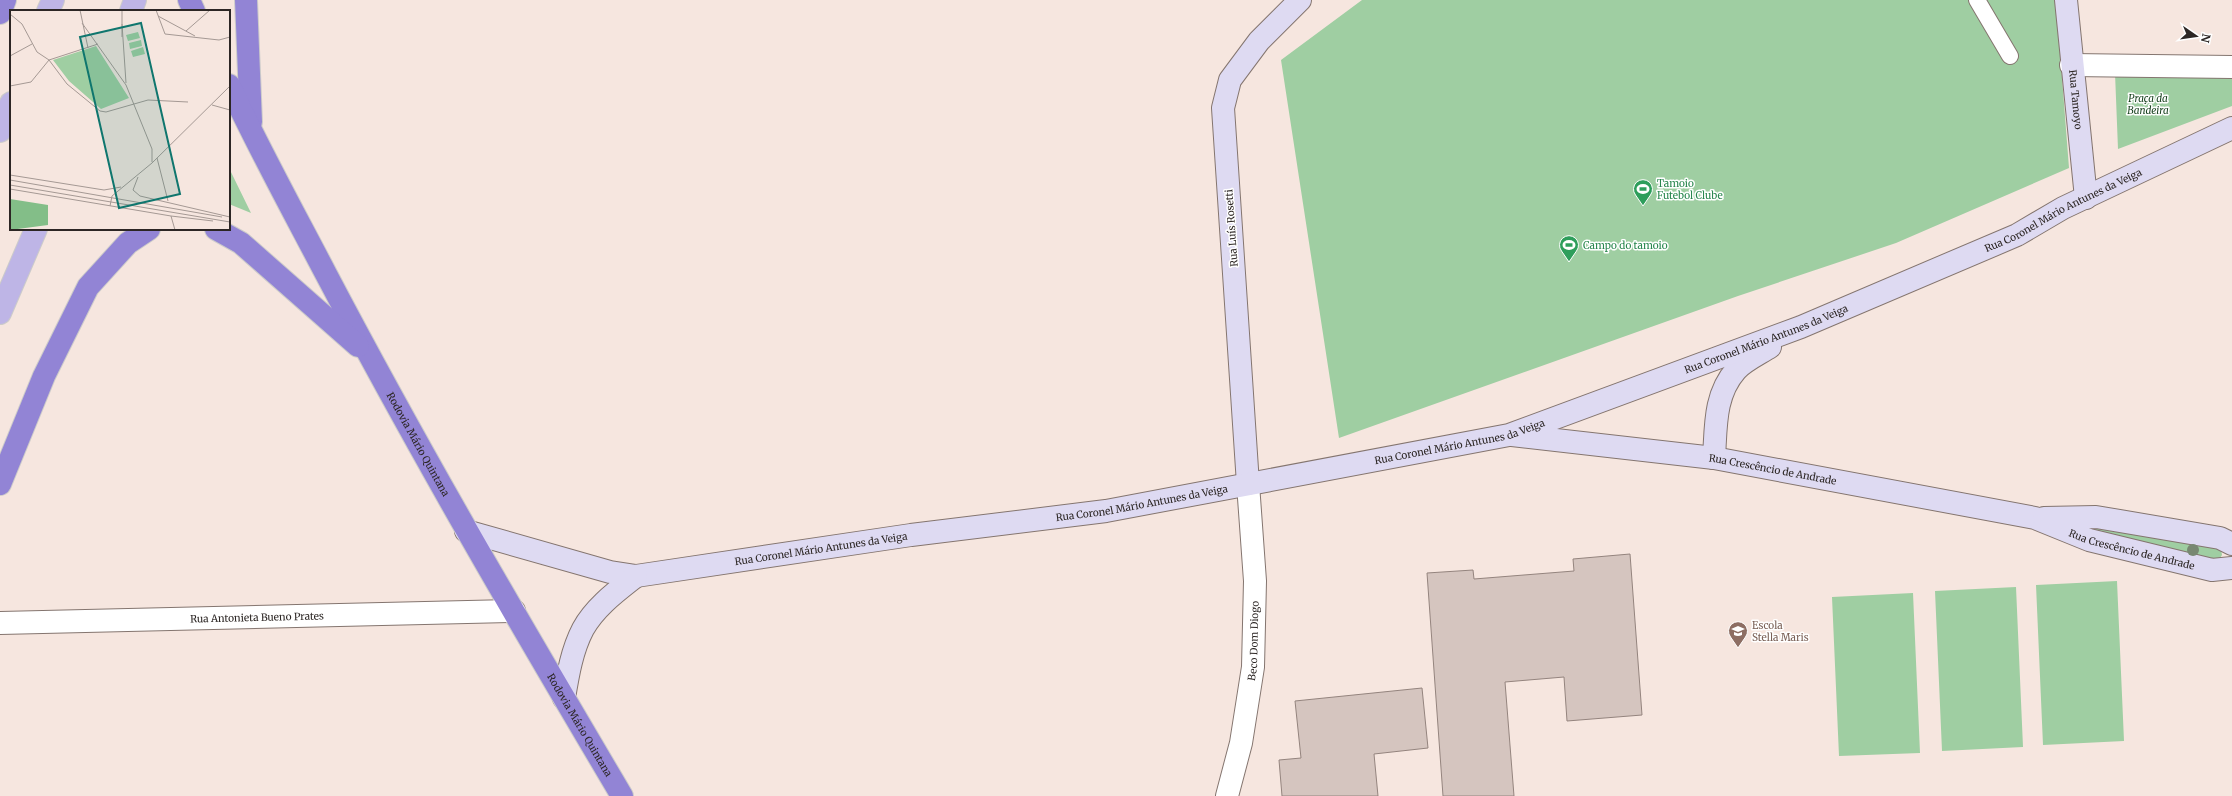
<svg xmlns="http://www.w3.org/2000/svg" width="2232" height="796" font-family="Merriweather,serif">
<style>
.green{fill:#9fcea2}
.building{fill:#d5c5bf;stroke:#94847e}
.lines{fill:none;stroke-linecap:round;stroke-linejoin:round}
.lane-casing{stroke:#84756f;stroke-width:18}
.street-casing{stroke:#84756f;stroke-width:24}
.secondary-casing{stroke:#84756f;stroke-width:24}
.primary-casing{stroke:#cccbca;stroke-width:24}
.highway-casing{stroke:#cccbca;stroke-width:24}
.lane{stroke:#fff;stroke-width:16}
.street{stroke:#fff;stroke-width:22}
.secondary{stroke:#dedaf2;stroke-width:22}
.primary{stroke:#beb5e6;stroke-width:22}
.highway{stroke:#9284d5;stroke-width:22}
.tree{fill:#788872}
.labels{text-anchor:middle;stroke-width:3;stroke-linejoin:round;paint-order:stroke}
.park-label{font-size:10px;font-style:italic;fill:#113c18;stroke:#fff}
.street-label{font-size:10px;fill:#2c2624;stroke:#fff}
.leisure-label{font-size:10px;fill:#27864d;stroke:#fff;text-anchor:start}
.education-label{font-size:10px;fill:#785e54;stroke:#fff;text-anchor:start}
.inset-road{fill:none;stroke:#a59994;stroke-width:1}
.view{fill:#0f766e;fill-opacity:0.15;stroke:#0f766e;stroke-width:2}
.inset-edge{fill:none;stroke:#2c2624;stroke-width:2}
</style>
<rect width="100%" height="100%" fill="#f6e6df"/>
<path class="green" d="M1362 0H2056L2069 168 1896 243 1738 296 1339 438 1281 60Z
M2115 73H2232V106L2118 149Z
M229 168 251 213 229 204Z
M2063 524H2093L2221 549 2222 555 2218 561Z
M2117 581 2124 741 2043 745 2036 585Z
M2016 587 2023 747 1942 751 1935 591Z
M1913 593 1920 753 1839 756 1832 597Z"/>
<path class="building" d="M1630 554 1642 715 1567 721 1564 677 1505 682 1514 796H1443L1427 573 1473 570 1474 579 1574 571 1573 559Z
M1422 688 1428 748 1374 754 1378 796H1282L1279 760 1301 758 1295 701Z"/>
<g class="lines">
<g class="lane-casing">
<path id="lane" d="M1977 0 2010 56"/>
</g>
<g class="street-casing">
<g id="street">
<path d="M2071 65 2232 67"/>
<path id="s1" d="M0 623 514 611"/>
<path id="s2" d="M1227 796 1241 743 1253 667 1255 581 1248 484"/>
</g>
</g>
<g class="secondary-casing">
<g id="secondary">
<path id="s3" d="M2066 0 2086 198"/>
<path id="s4" d="M1512 435 1714 458 2035 518 2089 540 2212 570 2232 568"/>
<path d="M1714 458C1716 427 1714 395 1736 370 1744 361 1759 354 1770 347"/>
<path d="M1248 484 1223 108 1230 80 1259 41 1300 0"/>
<path d="M2044 518 2096 517 2220 538 2232 544"/>
<path id="s5" d="M466 531 610 572 636 576 911 535 1106 511 1509 435 1801 327 2017 235 2063 208 2232 128"/>
<path d="M564 698C568 674 572 650 583 629 595 607 617 591 636 576"/>
</g>
</g>
<g class="primary-casing">
<path id="primary" d="M48 11 53 0
M131 11 135 0
M0 131 11 103
M0 313 36 229"/>
</g>
<g class="highway-casing">
<g id="highway">
<path d="M189 0 194 11"/>
<path d="M246 0 251 122"/>
<path d="M0 13 5 0"/>
<path id="s6" d="M229 85C259 149 293 211 326 274 419 451 520 624 622 796"/>
<path d="M216 229 241 243 358 346"/>
<path d="M0 484 44 376 88 287 128 243 149 229"/>
</g>
</g>
<use href="#lane" class="lane"/>
<use href="#street" class="street"/>
<use href="#secondary" class="secondary"/>
<use href="#primary" class="primary"/>
<use href="#highway" class="highway"/>
</g>
<circle class="tree" cx="2193" cy="550" r="6"/>
<defs>
<g id="stadium-pin" transform="scale(1)"><path d="M0 17L-7.5 6A9.5 9.5 0 1 1 7.5 6Z" fill="#2e9e5b" stroke="#fff"/><path d="M0-5a6.5 5 0 1 0 0 10a6.5 5 0 1 0 0-10ZM-3.5-1.8h7v3.6h-7Z" fill="#fff"/></g>
<g id="school-pin" transform="scale(1)"><path d="M0 17L-7.5 6A9.5 9.5 0 1 1 7.5 6Z" fill="#8d6e63" stroke="#fff"/><path d="M0-5L7-2L0 1L-7-2ZM-4 1L0 2.5L4 1V4Q0 6-4 4Z" fill="#fff"/></g>
</defs>
<g fill-rule="evenodd">
<use href="#stadium-pin" x="1643" y="189"/>
<use href="#stadium-pin" x="1569" y="245"/>
<use href="#school-pin" x="1738" y="631"/>
</g>
<g class="labels">
<g class="park-label">
<text x="2148" y="102">Praça da<tspan x="2148" dy="12">Bandeira</tspan></text>
</g>
<g class="street-label">
<text dy="4" stroke="none"><textPath href="#s3" startOffset="100">Rua Tamoyo</textPath></text>
<text dy="4" stroke="none"><textPath href="#s5" startOffset="1659">Rua Coronel Mário Antunes da Veiga</textPath></text>
<text transform="translate(1231 228) rotate(-94)" y="4">Rua Luís Rosetti</text>
<text dy="4" stroke="none"><textPath href="#s5" startOffset="1335">Rua Coronel Mário Antunes da Veiga</textPath></text>
<text dy="4" stroke="none"><textPath href="#s5" startOffset="1011">Rua Coronel Mário Antunes da Veiga</textPath></text>
<text dy="4" stroke="none"><textPath href="#s6" startOffset="406">Rodovia Mário Quintana</textPath></text>
<text dy="4" stroke="none"><textPath href="#s4" startOffset="263">Rua Crescêncio de Andrade</textPath></text>
<text dy="4" stroke="none"><textPath href="#s5" startOffset="687">Rua Coronel Mário Antunes da Veiga</textPath></text>
<text dy="4" stroke="none"><textPath href="#s5" startOffset="363">Rua Coronel Mário Antunes da Veiga</textPath></text>
<text dy="4" stroke="none"><textPath href="#s4" startOffset="632">Rua Crescêncio de Andrade</textPath></text>
<text dy="4" stroke="none"><textPath href="#s1" startOffset="257">Rua Antonieta Bueno Prates</textPath></text>
<text dy="4" stroke="none"><textPath href="#s2" startOffset="158">Beco Dom Diogo</textPath></text>
<text dy="4" stroke="none"><textPath href="#s6" startOffset="730">Rodovia Mário Quintana</textPath></text>
</g>
<g class="leisure-label">
<text x="1657" y="187">Tamoio<tspan x="1657" dy="12">Futebol Clube</tspan></text>
<text x="1583" y="249">Campo do tamoio</text>
</g>
<g class="education-label">
<text x="1752" y="629">Escola<tspan x="1752" dy="12">Stella Maris</tspan></text>
</g>
</g>
<g transform="translate(10 10)">
<rect width="220" height="220" fill="#f6e6df"/>
<path d="M128 22 130 28 118 31 116 25ZM131 30 132 36 120 39 119 33ZM86 36 119 88 91 99 59 71 43 50ZM133 37 135 44 123 47 121 41Z" fill="#9fcea2"/>
<path d="M0 189 38 195V215L0 220Z" fill="#83be88"/>
<path class="inset-road" d="M70 0 78 38M146 0 155 24 209 30 220 27M0 4 12 14 27 42 39 50 57 74 90 101 96 102 138 90 178 92M148 6 185 26M72 13 116 75 142 139V152M112 14 116 73M176 21 200 0M112 27V0M0 46 22 34M0 76 21 72 39 50 88 34M202 95 220 100M147 148 158 191M0 165 94 180 111 177M128 167 123 180 130 186 220 207M0 170 212 207M0 175 220 212M0 179 161 206M100 196 102 186 142 153 220 76M165 220 161 206 203 211"/>
<path class="view" d="M131 13 170 184 109 198 70 27Z"/>
<rect width="220" height="220" class="inset-edge"/>
</g>
<g transform="translate(2196 36) rotate(103)" stroke="#ffffff" stroke-width="3" paint-order="stroke">
<path d="M0-3L7 15L0 10L-7 15Z" fill="#2c2624"/>
<text y="-6" font-size="11" font-weight="bold" text-anchor="middle" fill="#2c2624">N</text>
</g>
</svg>
